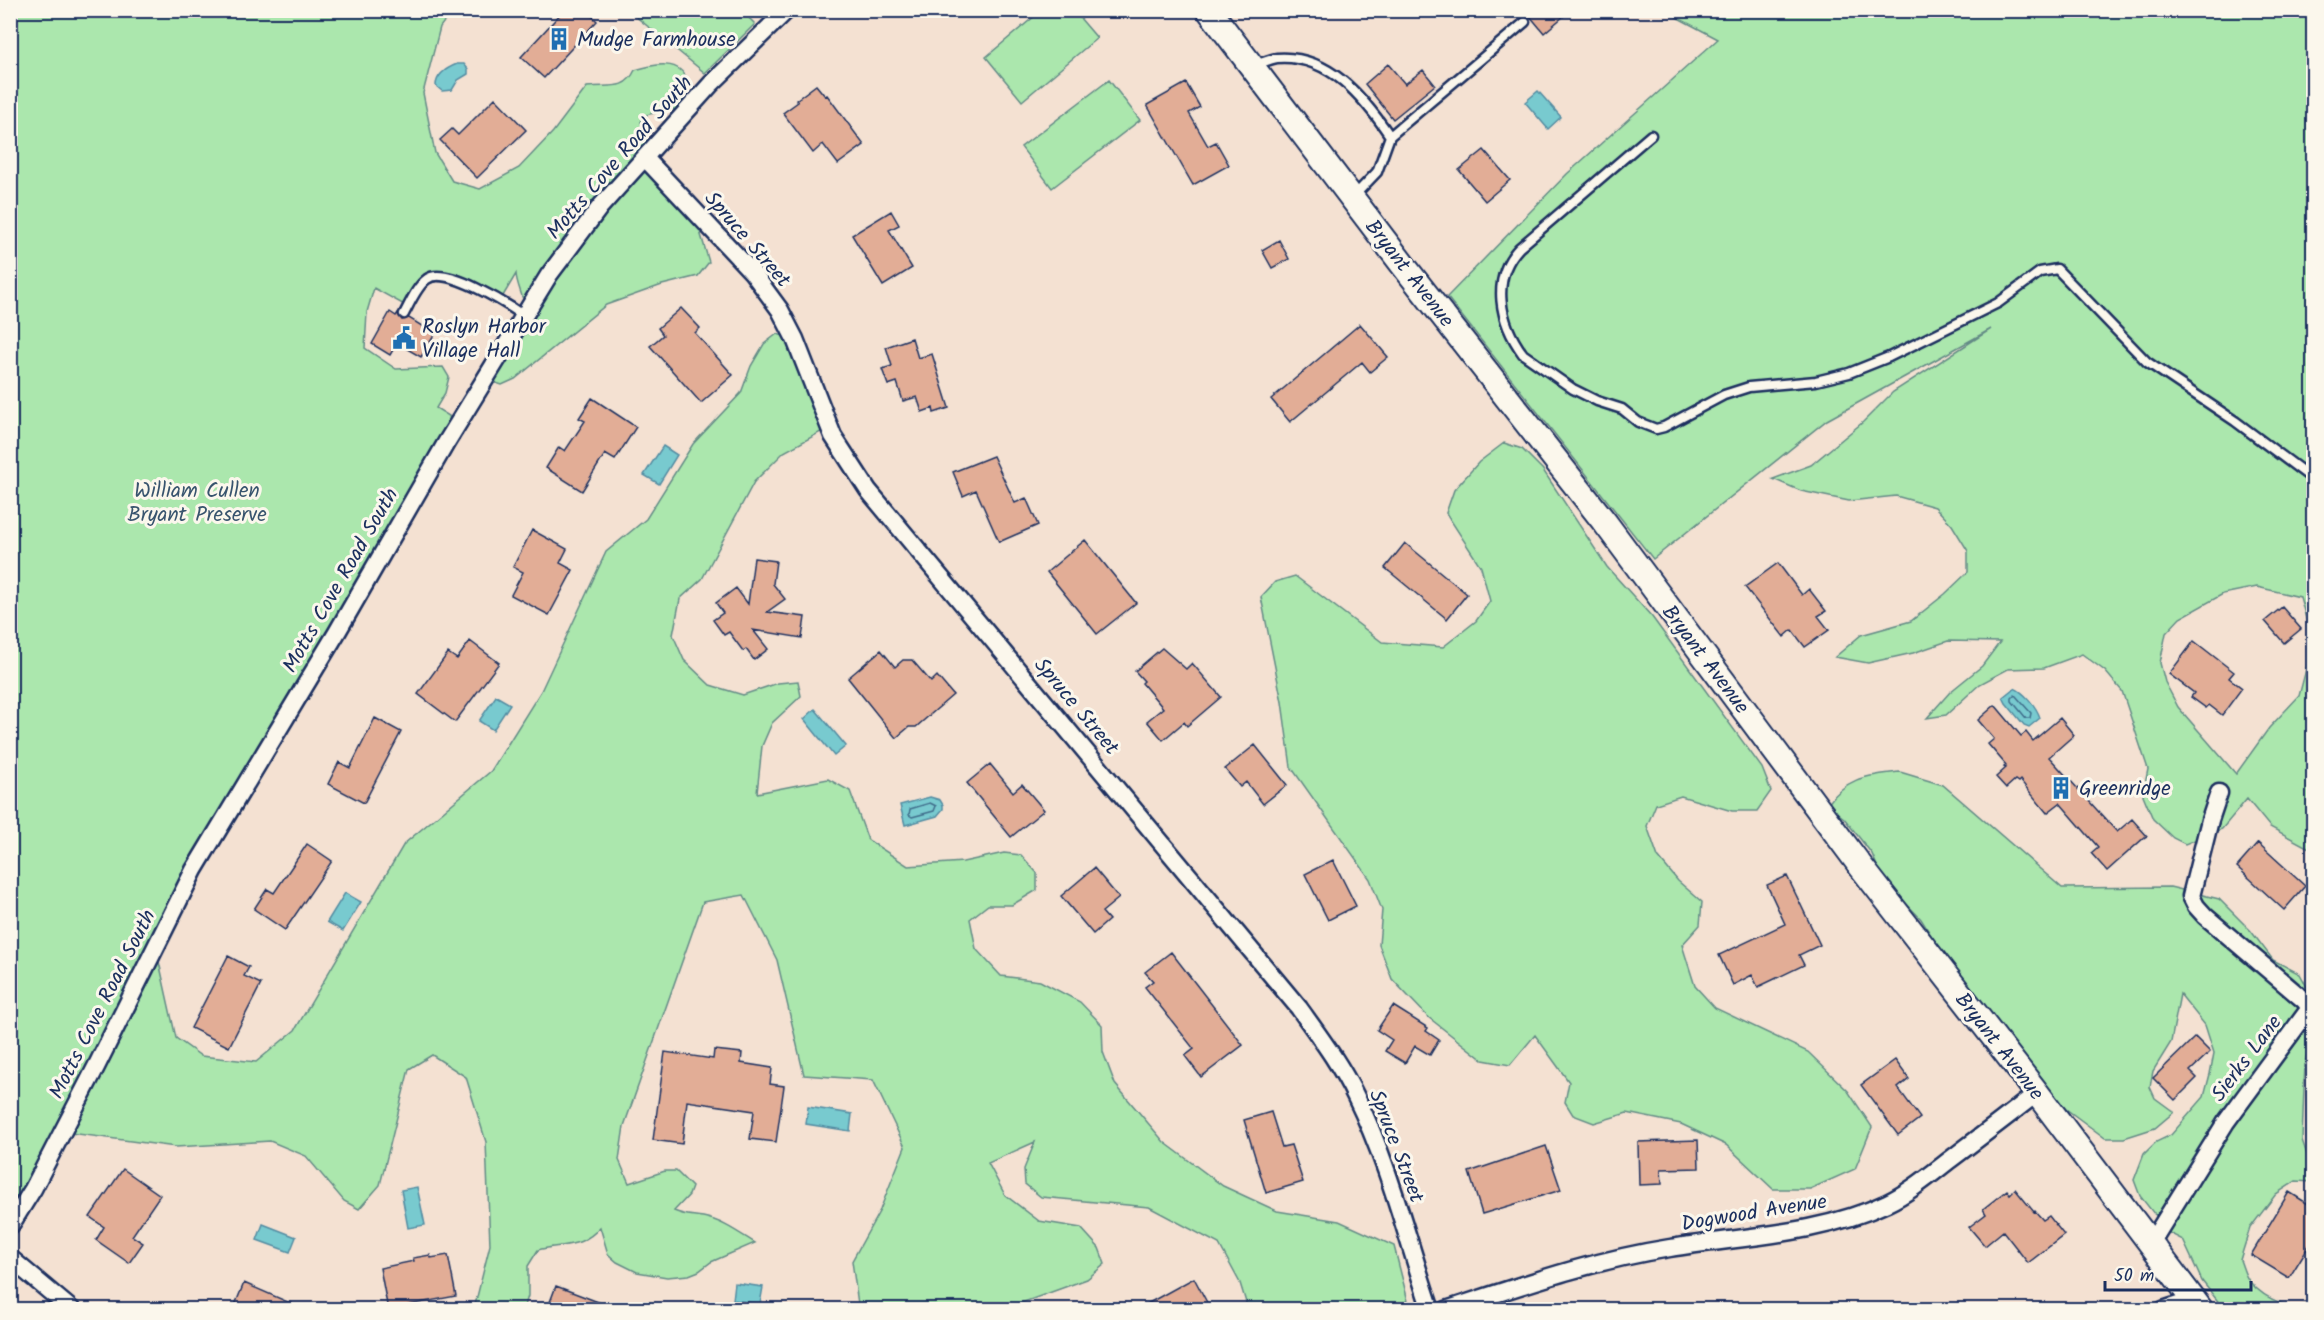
<svg xmlns="http://www.w3.org/2000/svg" width="2324" height="1320" font-family="Kalam,sans-serif">
<style>
.green{fill:#abe7ad;stroke:#638b86;stroke-width:1.5;fill-rule:evenodd}
.water{fill:#78cacf;stroke:#538ca2;stroke-width:1.5}
.lines{fill:none;stroke-linecap:round;stroke-linejoin:round}
.shore{stroke:#406d8b;stroke-width:1.5}
.building{fill:#e2ad96;stroke:#1b2f5e;stroke-width:1.5}
.lane-casing{stroke:#1b2f5e;stroke-width:13}
.street-casing{stroke:#1b2f5e;stroke-width:21}
.secondary-casing{stroke:#1b2f5e;stroke-width:28}
.lane{stroke:#fbf7ec;stroke-width:8}
.street{stroke:#fbf7ec;stroke-width:16}
.secondary{stroke:#fbf7ec;stroke-width:24}
.labels{text-anchor:middle;stroke-width:6;stroke-linejoin:round;paint-order:stroke}
.poi-label{font-size:21px;fill:#1b2f5e;stroke:#fbf7ec;text-anchor:start}
.street-label{font-size:21px;fill:#1b2f5e;stroke:#fbf7ec}
.park-label{font-size:21px;fill:#38546e;stroke:#fbf7ec}
</style>
<rect width="100%" height="100%" fill="#f4e1d2"/>
<filter id="ink" filterUnits="userSpaceOnUse"><feTurbulence type="fractalNoise" baseFrequency=".0167" numOctaves="2"/><feDisplacementMap in="SourceGraphic" scale="12" xChannelSelector="R" yChannelSelector="G"/><feConvolveMatrix kernelMatrix="1 2 1 2 8 2 1 2 1" color-interpolation-filters="sRGB"/></filter>
<g filter="url(#ink)">
<path class="green" d="M1042 10 1074 11 1097 38 1022 101 986 57Z
M10 11H452L440 27 423 93 435 153 452 181 480 189 519 168 553 132 587 87C608 84 625 92 635 70 652 65 682 57 688 83 689 89 684 100 683 106 670 113 657 110 644 116L641 122 653 162 665 192 699 228 709 262 698 276 662 285 606 305 515 379 502 385 496 383 493 375C500 362 521 327 524 315 527 301 517 288 516 274L500 301 468 285 429 277 408 307 374 288 367 312 365 348 396 369 443 367 449 377 445 393 436 408 449 416 452 427 156 948 176 1038 201 1056 256 1062 295 1030 404 844 491 771 541 691 606 552 646 519 693 444 741 393 751 366 764 344 777 334 795 339 830 427 784 452 754 482 702 579 680 599 673 635 684 660 710 685 743 695 778 683 798 681 801 696 772 723 762 746 757 793 828 779 850 791 868 840 908 866 963 862 1004 853 1021 855 1037 873V890L1012 905H988L970 919 976 949 1001 976 1040 981 1080 1002 1102 1025 1103 1052 1115 1084 1164 1142 1223 1186 1277 1211 1339 1221 1394 1246 1408 1301 1383 1310 1248 1309 1240 1283 1219 1244 1149 1207 1041 1197 1025 1184 1024 1169 1035 1142 988 1163 1005 1195 1039 1221 1081 1228 1099 1248 1105 1264 1087 1279 1005 1309H863L858 1304 852 1261 880 1210 905 1147 873 1080 804 1075 777 960 744 895 703 902 624 1126 619 1160 629 1183 665 1171H676L692 1187 689 1195 674 1211C685 1216 692 1215 703 1217 721 1220 739 1233 755 1243L711 1262 699 1271 689 1275 667 1277 637 1272 617 1262 608 1254 600 1227C583 1248 562 1244 538 1250L528 1266V1296L524 1309H474L490 1245 486 1142 466 1077 432 1055 409 1069 380 1185 359 1209 344 1201 306 1156 270 1141 176 1147 63 1132 11 1224Z
M629 11H742L755 24 705 73Z
M1665 11H2313V856L2309 848 2270 827 2247 799 2222 829 2185 844 2173 838 2153 819 2143 795 2148 769 2122 691 2105 671 2082 654 2044 668 2008 669 1980 684 1946 715 1927 718 1950 692 1982 666 2000 642 1948 641 1913 653 1868 663 1835 657 1861 635 1911 621 1945 594 1968 572V551L1952 525 1935 507 1896 496 1849 501 1801 491 1773 479 1811 465 1863 422 1893 392 1991 329 1827 420 1653 559 1447 297 1567 174 1718 39ZM2257 587 2300 597 2313 643 2299 696 2269 728 2236 774 2178 707 2165 682 2160 663 2166 633 2180 618 2223 594Z
M1109 80 1140 120 1052 188 1021 147Z
M1504 443 1522 449 1543 470 1607 567 1652 617 1762 768 1771 791 1757 811H1732L1681 796 1656 804 1647 826 1658 857 1678 881 1702 902 1700 925 1682 945 1695 986 1715 1008 1808 1052 1848 1091 1872 1127 1855 1169 1810 1189H1773L1726 1145 1681 1124 1627 1113 1594 1123 1573 1115 1565 1102 1569 1082 1535 1035 1510 1065 1483 1060 1428 1017 1392 979 1379 945 1382 910 1370 879 1291 767 1282 702 1261 597 1275 582 1295 576 1382 642 1443 647 1476 621 1490 601 1481 567 1446 513 1454 490 1479 462Z
M1900 772 1943 785 2062 888 2170 887 2219 899 2251 931 2273 960 2300 974 2311 994 2313 1015V1027L2305 1063 2302 1140 2310 1163 2313 1166V1182L2296 1181 2276 1194 2250 1228 2240 1260C2243 1267 2245 1277 2250 1282 2263 1297 2297 1317 2313 1299V1309H2224L2202 1281 2183 1240 2169 1233 2140 1196 2134 1180 2144 1154 2156 1142 2171 1135 2204 1097 2210 1074 2214 1053 2205 1025 2180 994 2171 1042 2153 1071 2150 1087 2155 1098 2174 1112 2155 1128 2124 1138H2105L2066 1109 2030 1074 1967 993 1921 919 1882 878 1872 854 1844 818 1827 805C1848 776 1867 776 1900 772Z"/>
<path class="water" d="M457 64H464L468 69V74L458 80 452 90 442 91 436 86C436 74 447 68 457 64Z
M1538 91 1561 117 1548 129 1525 102Z
M663 446 677 455 659 484 644 475Z
M2014 688C2024 692 2037 707 2040 718L2029 727 2024 725 2006 703 2003 697Z
M496 696 510 704 493 730 479 721Z
M815 709 846 746 834 756 804 719Z
M930 797 940 800 943 805V809L937 816 905 825 900 805Z
M345 893 361 902 343 931 327 922Z
M808 1107 852 1114 850 1131 806 1124Z
M417 1187 425 1225 408 1228 401 1190Z
M263 1224 296 1237 290 1252 257 1240Z
M735 1283 763 1287 760 1304 733 1300Z"/>
<g class="lines">
<path class="shore" d="M2015 695 2031 713 2030 718H2026L2012 701V698Z
M930 803 936 806 934 811 912 817 909 815 910 809Z"/>
</g>
<path class="building" d="M564 10H586L597 21 544 78 521 57Z
M1525 10H1571L1544 33Z
M1388 64 1405 84 1423 70 1435 85 1393 119 1365 84Z
M1186 83 1200 107 1189 113 1208 146 1216 142 1229 165 1193 185 1147 105Z
M816 85 825 96 827 95 864 145 838 164 823 144 813 153 783 113 798 102 796 100Z
M495 98 526 130 477 178 440 140 452 129 458 135Z
M1484 150 1510 180 1485 201 1459 170Z
M891 211 899 225 889 230 912 268 883 286 852 235Z
M1279 240 1289 259 1272 268 1262 250Z
M681 308 700 328 695 333 733 375 701 403 650 346 663 335 658 328Z
M390 312 396 316 398 313 402 320 409 318 435 334 421 357 397 343 390 355 372 344Z
M1360 324 1388 357 1370 372 1362 362 1290 422 1271 399Z
M912 338 918 358 932 354 949 408 934 413 933 408 922 412 917 397 903 401 897 382 888 385 882 369 892 366 886 347Z
M592 398 636 427 615 460 605 454 582 491 546 468 559 447 565 451 585 421 579 418Z
M993 456 1015 503 1026 498 1038 525 999 542 976 490 963 496 953 472Z
M532 530 567 549 560 563 573 570 549 615 511 595 523 572 513 567Z
M1085 540 1136 603 1097 634 1047 572Z
M1405 543 1467 594 1447 619 1385 568Z
M754 558 776 561 773 584 785 599 767 612 805 617 802 638 753 630 768 649 754 660 746 649 743 651 729 632 724 635 713 620 723 613 716 603 736 588 748 604Z
M1778 563 1802 595 1809 589 1826 611 1818 616 1829 630 1805 647 1792 630 1784 637 1745 587Z
M2282 607 2301 629 2284 643 2265 621Z
M470 641 499 663 455 722 418 694 448 653 457 659Z
M2194 641 2234 672 2229 678 2242 688 2222 715 2209 705 2206 708 2191 697 2194 693 2169 674Z
M1162 648 1186 669 1192 663 1221 697 1187 726 1184 722 1163 740 1147 721 1163 708 1142 683 1144 681 1135 671Z
M881 650 895 667 903 660H912L931 682 937 676 953 695 916 727H909L896 738 848 678Z
M1995 705 2021 736 2026 732 2033 741 2060 718 2074 735 2049 757 2117 832 2132 819 2147 836 2145 837 2107 871 2091 853 2098 847 2060 803 2047 813 2020 780 2018 782 2015 780 2006 788 1996 777 2006 768 2004 767 2006 765 1988 744 1994 739 1978 720Z
M375 718 401 732 364 803 328 784 339 762 350 768Z
M1255 745 1287 785 1263 804 1246 782 1240 787 1225 769Z
M990 764 1013 792 1022 784 1044 810 1011 837 967 783Z
M2258 843 2305 886 2284 910 2237 867Z
M307 844 332 861 285 930 254 909 267 889 274 893Z
M1333 860 1356 906 1328 920 1305 874Z
M1094 868 1119 898 1102 912 1109 920 1093 934 1061 896Z
M1787 876 1820 945 1799 955 1804 965 1758 987 1752 975 1733 985 1719 955 1785 924 1767 885Z
M1171 952 1243 1045 1201 1077 1185 1056 1194 1049 1145 987 1153 981 1145 972Z
M228 956 249 967 244 976 261 984 229 1047 191 1028Z
M1393 1006 1428 1028 1426 1031 1439 1040 1430 1055 1415 1046 1405 1063 1385 1051 1392 1040 1377 1030Z
M2195 1037 2210 1052 2190 1071 2197 1078 2175 1100 2153 1078Z
M714 1050 742 1053 741 1063 772 1068 770 1084 784 1086 776 1142 750 1139 754 1111 687 1101 682 1144 653 1140 665 1052 713 1059Z
M1895 1060 1909 1079 1898 1088 1920 1118 1898 1135 1861 1085Z
M1271 1112 1282 1147 1291 1145 1303 1182 1266 1193 1244 1120Z
M1698 1140 1699 1168 1661 1169 1662 1184 1639 1185 1638 1142Z
M1546 1146 1561 1190 1482 1214 1469 1172Z
M123 1169 160 1195 132 1236 143 1243 129 1263 96 1240 104 1227 90 1217Z
M2015 1189 2034 1212 2035 1211 2043 1220 2049 1216 2064 1235 2028 1263 2003 1231 1985 1246 1969 1227 1986 1214 1983 1209 2007 1190 2010 1194Z
M2289 1192 2313 1207V1239L2289 1278 2251 1255Z
M430 1255 431 1258 448 1255 456 1296 408 1305 409 1310H388L380 1268 414 1261 413 1258Z
M1194 1278 1211 1310H1136Z
M244 1283 306 1310H233Z
M556 1286 614 1308 613 1310H547Z"/>
<g class="lines">
<g class="lane-casing">
<path id="lane" d="M1255 65C1262 63 1270 59 1277 58 1329 54 1364 98 1390 136
M1651 135 1519 248C1490 279 1500 323 1523 354L1573 389 1597 401 1622 409 1638 422 1656 429 1664 427 1724 395 1749 387 1816 381 1849 373 1889 357 1998 303 2040 272 2057 269 2147 362 2235 421 2314 480
M1354 196 1377 172 1390 136 1525 22
M404 314C410 303 417 286 427 279 445 265 507 304 524 316"/>
</g>
<g class="street-casing">
<path id="street" d="M645 158 752 272 780 310 795 339 833 436 868 490 1299 1008C1319 1036 1341 1065 1356 1097 1389 1164 1407 1239 1431 1310
M10 1226 33 1189 96 1067 194 870 336 634 446 443 549 275 600 207 711 84 787 10
M2151 1243 2226 1122 2310 1008 2305 1001 2205 916 2196 906 2191 896 2210 820 2219 793
M10 1258 72 1310
M1446 1310C1520 1286 1593 1260 1670 1248 1743 1236 1819 1235 1887 1203 1910 1192 1930 1175 1951 1159 1980 1137 2009 1115 2037 1093
M2163 1310 2193 1300"/>
</g>
<g class="secondary-casing">
<path id="secondary" d="M1209 10 1403 265 1606 524 1862 868 2034 1089 2201 1310"/>
</g>
<use href="#lane" class="lane"/>
<use href="#street" class="street"/>
<use href="#secondary" class="secondary"/>
</g>
</g>
<defs>
<g id="building-bare" transform="scale(1.8)"><path d="M-4-6H4V6H1V3H-1V6H-4ZM-2.5-4.3h1.7v1.8h-1.7ZM.8-4.3h1.7v1.8H.8ZM-2.5-1h1.7V.8h-1.7ZM.8-1h1.7V.8H.8Z" fill="#1f6fb2" stroke="#fbf7ec" stroke-width="2.5" paint-order="stroke"/></g>
<g id="civic-bare" transform="scale(1.8)"><path d="M-.6-6.5H3V-4.5H.6V-3L4-1V1h2V6H-6V1h2V-1L-.6-3ZM-1.2 2.5V6h2.4V2.5Z" fill="#1f6fb2" stroke="#fbf7ec" stroke-width="2.5" paint-order="stroke"/></g>
</defs>
<g fill-rule="evenodd">
<use href="#building-bare" x="559" y="39"/>
<use href="#civic-bare" x="404" y="338"/>
<use href="#building-bare" x="2061" y="788"/>
</g>
<g class="labels">
<g class="poi-label">
<text x="577" y="46">Mudge Farmhouse</text>
<text x="422" y="333">Roslyn Harbor<tspan x="422" dy="24">Village Hall</tspan></text>
<text x="2079" y="795">Greenridge</text>
</g>
<g class="street-label">
<text transform="translate(619 157) rotate(-49)" y="7">Motts Cove Road South</text>
<text transform="translate(748 239) rotate(49)" y="7">Spruce Street</text>
<text transform="translate(1410 273) rotate(52)" y="7">Bryant Avenue</text>
<text transform="translate(340 580) rotate(-60)" y="7">Motts Cove Road South</text>
<text transform="translate(1706 659) rotate(53)" y="7">Bryant Avenue</text>
<text transform="translate(1077 706) rotate(50)" y="7">Spruce Street</text>
<text transform="translate(102 1004) rotate(-63)" y="7">Motts Cove Road South</text>
<text transform="translate(2000 1046) rotate(52)" y="7">Bryant Avenue</text>
<text transform="translate(2246 1058) rotate(-53)" y="7">Sierks Lane</text>
<text transform="translate(1397 1146) rotate(69)" y="7">Spruce Street</text>
<text transform="translate(1754 1212) rotate(-9)" y="7">Dogwood Avenue</text>
</g>
<g class="park-label">
<text x="197" y="497">William Cullen<tspan x="197" dy="24">Bryant Preserve</tspan></text>
</g>
</g>
<rect width="2324" height="1320" fill="none" stroke="#fbf7ec" stroke-width="36"/>
<rect x="18" y="18" width="2288" height="1284" fill="none" stroke="#1b2f5e" stroke-width="2" filter="url(#ink)"/>
<path d="M2105 1281v9h146v-9" fill="none" stroke="#1b2f5e" stroke-width="3"/>
<text x="2114" y="1281" font-size="18" fill="#1b2f5e" stroke="#fbf7ec" stroke-width="4.5" paint-order="stroke">50 m</text>
</svg>
